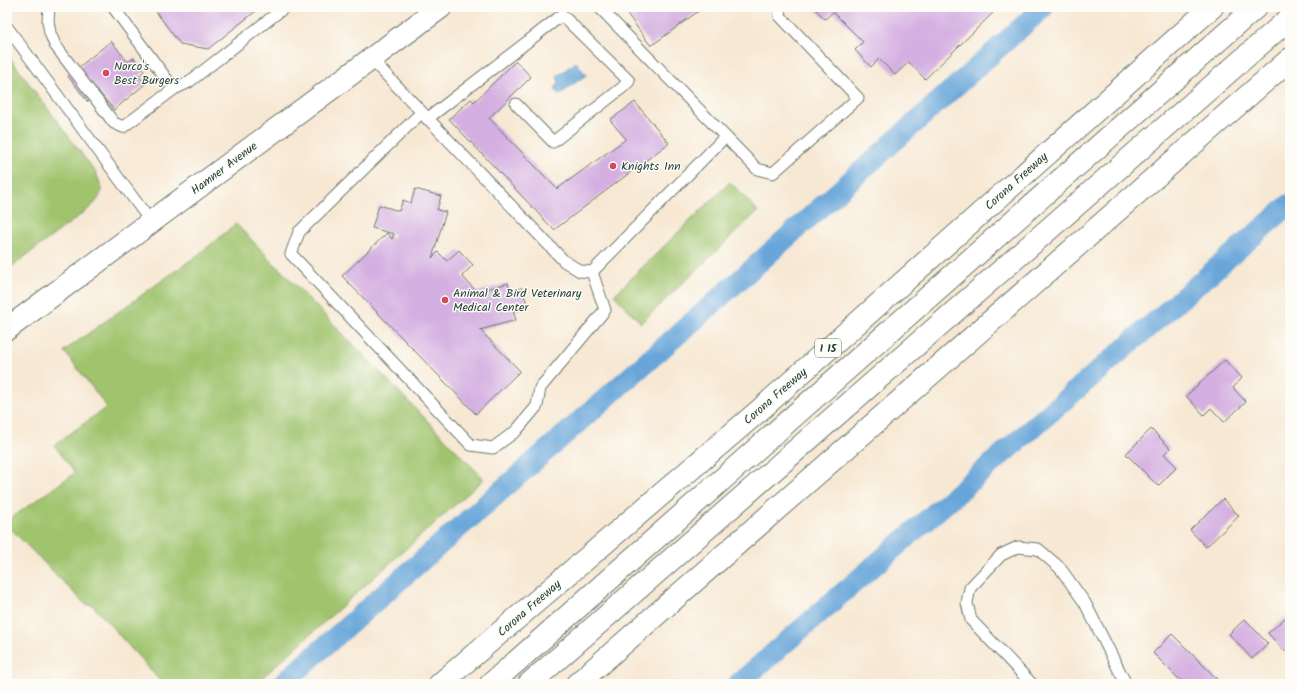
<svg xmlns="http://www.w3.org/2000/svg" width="1297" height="691" font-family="Kalam,sans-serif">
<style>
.green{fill:#a0c46e;stroke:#608051}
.water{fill:#67a6d9;stroke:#437286}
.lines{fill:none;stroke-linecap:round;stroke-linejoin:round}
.canal{stroke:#67a6d9;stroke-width:21}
.building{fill:#d4afe1}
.service-casing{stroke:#6b796c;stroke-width:13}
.primary-casing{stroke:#6b796c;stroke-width:24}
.motorway-casing{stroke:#6b796c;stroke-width:24}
.service{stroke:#fff;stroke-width:11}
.primary{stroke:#fff;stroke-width:22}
.motorway{stroke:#fff;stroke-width:22}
.poi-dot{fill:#d1495b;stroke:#fdfcf7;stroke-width:1.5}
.labels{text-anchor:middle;stroke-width:3;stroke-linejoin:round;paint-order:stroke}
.shield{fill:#fdfcf7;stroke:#62766e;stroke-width:1}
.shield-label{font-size:11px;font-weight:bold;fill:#1f3d34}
.poi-label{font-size:12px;fill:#1f3d34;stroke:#fdfcf7;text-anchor:start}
.street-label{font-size:12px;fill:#1f3d34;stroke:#fdfcf7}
</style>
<rect width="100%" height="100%" fill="#fdfcf7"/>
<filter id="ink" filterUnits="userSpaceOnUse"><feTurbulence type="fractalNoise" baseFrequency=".025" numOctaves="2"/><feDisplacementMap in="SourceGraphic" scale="8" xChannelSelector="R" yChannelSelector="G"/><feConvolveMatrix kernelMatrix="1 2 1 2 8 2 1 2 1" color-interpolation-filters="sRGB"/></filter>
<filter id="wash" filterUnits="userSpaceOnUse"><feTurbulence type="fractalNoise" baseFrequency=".012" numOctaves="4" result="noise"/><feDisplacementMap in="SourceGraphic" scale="16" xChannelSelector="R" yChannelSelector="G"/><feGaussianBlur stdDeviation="0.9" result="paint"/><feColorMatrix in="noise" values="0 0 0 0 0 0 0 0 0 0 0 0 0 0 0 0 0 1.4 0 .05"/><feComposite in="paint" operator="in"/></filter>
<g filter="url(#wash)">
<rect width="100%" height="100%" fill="#f7e8d3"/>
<path class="green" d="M7 54 96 173C103 190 104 194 91 207L7 270Z
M730 182 758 211 641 323 614 295Z
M236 224 484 479 255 684H163L92 605 85 604 7 525V521L75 473 54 445 107 407 64 351 199 254Z"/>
<path class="water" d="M576 62 586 75 559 95 555 89 559 82 557 76Z"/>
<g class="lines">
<path class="canal" d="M282 684 734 285 1044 7
M738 684 1290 204"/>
</g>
<g id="blocks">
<path class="building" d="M154 7H261L208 49 180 44 154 9Z
M632 7H704L651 46 625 11Z
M813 7H999L925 79 909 62 895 75 879 59 871 67 855 50 863 42 833 12 825 19Z
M111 41 128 62 134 58 144 71 139 76 145 84 114 110 100 93 88 102 68 76Z
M516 61 531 77 489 118 557 189 626 139 610 120 635 102 669 143 554 230 449 119 471 99 474 102Z
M415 189 441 196 437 210 446 212 432 258 438 252 447 261 459 250 473 265 462 276 477 292 508 283 510 292 522 288 528 307 513 311 516 320 480 330 520 371 476 414 342 276 387 233 392 239 394 234 372 228 379 205 399 211 403 200 411 203Z
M1225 360 1242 378 1233 388 1246 402 1224 422 1211 408 1204 415 1186 396Z
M1151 429 1170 448 1164 454 1177 467 1158 486 1126 454Z
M1223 499 1239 516 1206 547 1190 530Z
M1285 618 1290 623V645L1284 651 1268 633Z
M1245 619 1268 644 1252 659 1229 634Z
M1172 634 1222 684H1184L1153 653Z"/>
</g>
</g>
<g filter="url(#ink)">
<use href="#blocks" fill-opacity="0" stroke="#6b796c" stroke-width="1"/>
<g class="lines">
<g class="service-casing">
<path id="service" d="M49 7 48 21 50 33 55 45 114 123 123 127 174 89 189 82 285 7
M113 7 174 89
M599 7 757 169 773 173 858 98 780 16 779 7
M7 27 151 222
M371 59 564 261 580 271 592 272 725 137
M421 113 299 232 291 254 471 445 493 448 516 431 537 406 540 388 605 310 592 272
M427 119 562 15 629 81 622 88 553 142 516 104
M1032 684 971 620 967 603 970 588 1001 555 1018 547 1038 549 1060 568 1085 603 1126 684"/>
</g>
<g class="primary-casing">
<path id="primary" d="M7 329 441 7"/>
</g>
<g class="motorway-casing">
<path id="motorway" d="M440 684 761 409 1212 7
M491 684 1256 7
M529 684 1290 18
M577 684 1290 59"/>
</g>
<use href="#service" class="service"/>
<use href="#primary" class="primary"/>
<use href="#motorway" class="motorway"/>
</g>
</g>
<g class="poi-dot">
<circle cx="106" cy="73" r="4"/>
<circle cx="613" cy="166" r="4"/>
<circle cx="445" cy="300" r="4"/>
</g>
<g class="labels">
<rect class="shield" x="815" y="339" width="26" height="18" rx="3"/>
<g class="shield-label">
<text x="828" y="352">I 15</text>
</g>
<g class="poi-label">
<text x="114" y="70">Norco's<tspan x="114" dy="14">Best Burgers</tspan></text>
<text x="621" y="170">Knights Inn</text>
<text x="453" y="297">Animal &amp; Bird Veterinary<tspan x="453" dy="14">Medical Center</tspan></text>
</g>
<g class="street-label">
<text transform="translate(224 168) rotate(-37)" y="4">Hamner Avenue</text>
<text transform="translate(1016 181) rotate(-42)" y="4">Corona Freeway</text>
<text transform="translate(775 396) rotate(-41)" y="4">Corona Freeway</text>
<text transform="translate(529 608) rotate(-41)" y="4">Corona Freeway</text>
</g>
</g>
<rect width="1297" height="691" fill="none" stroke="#fdfcf7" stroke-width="24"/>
</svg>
